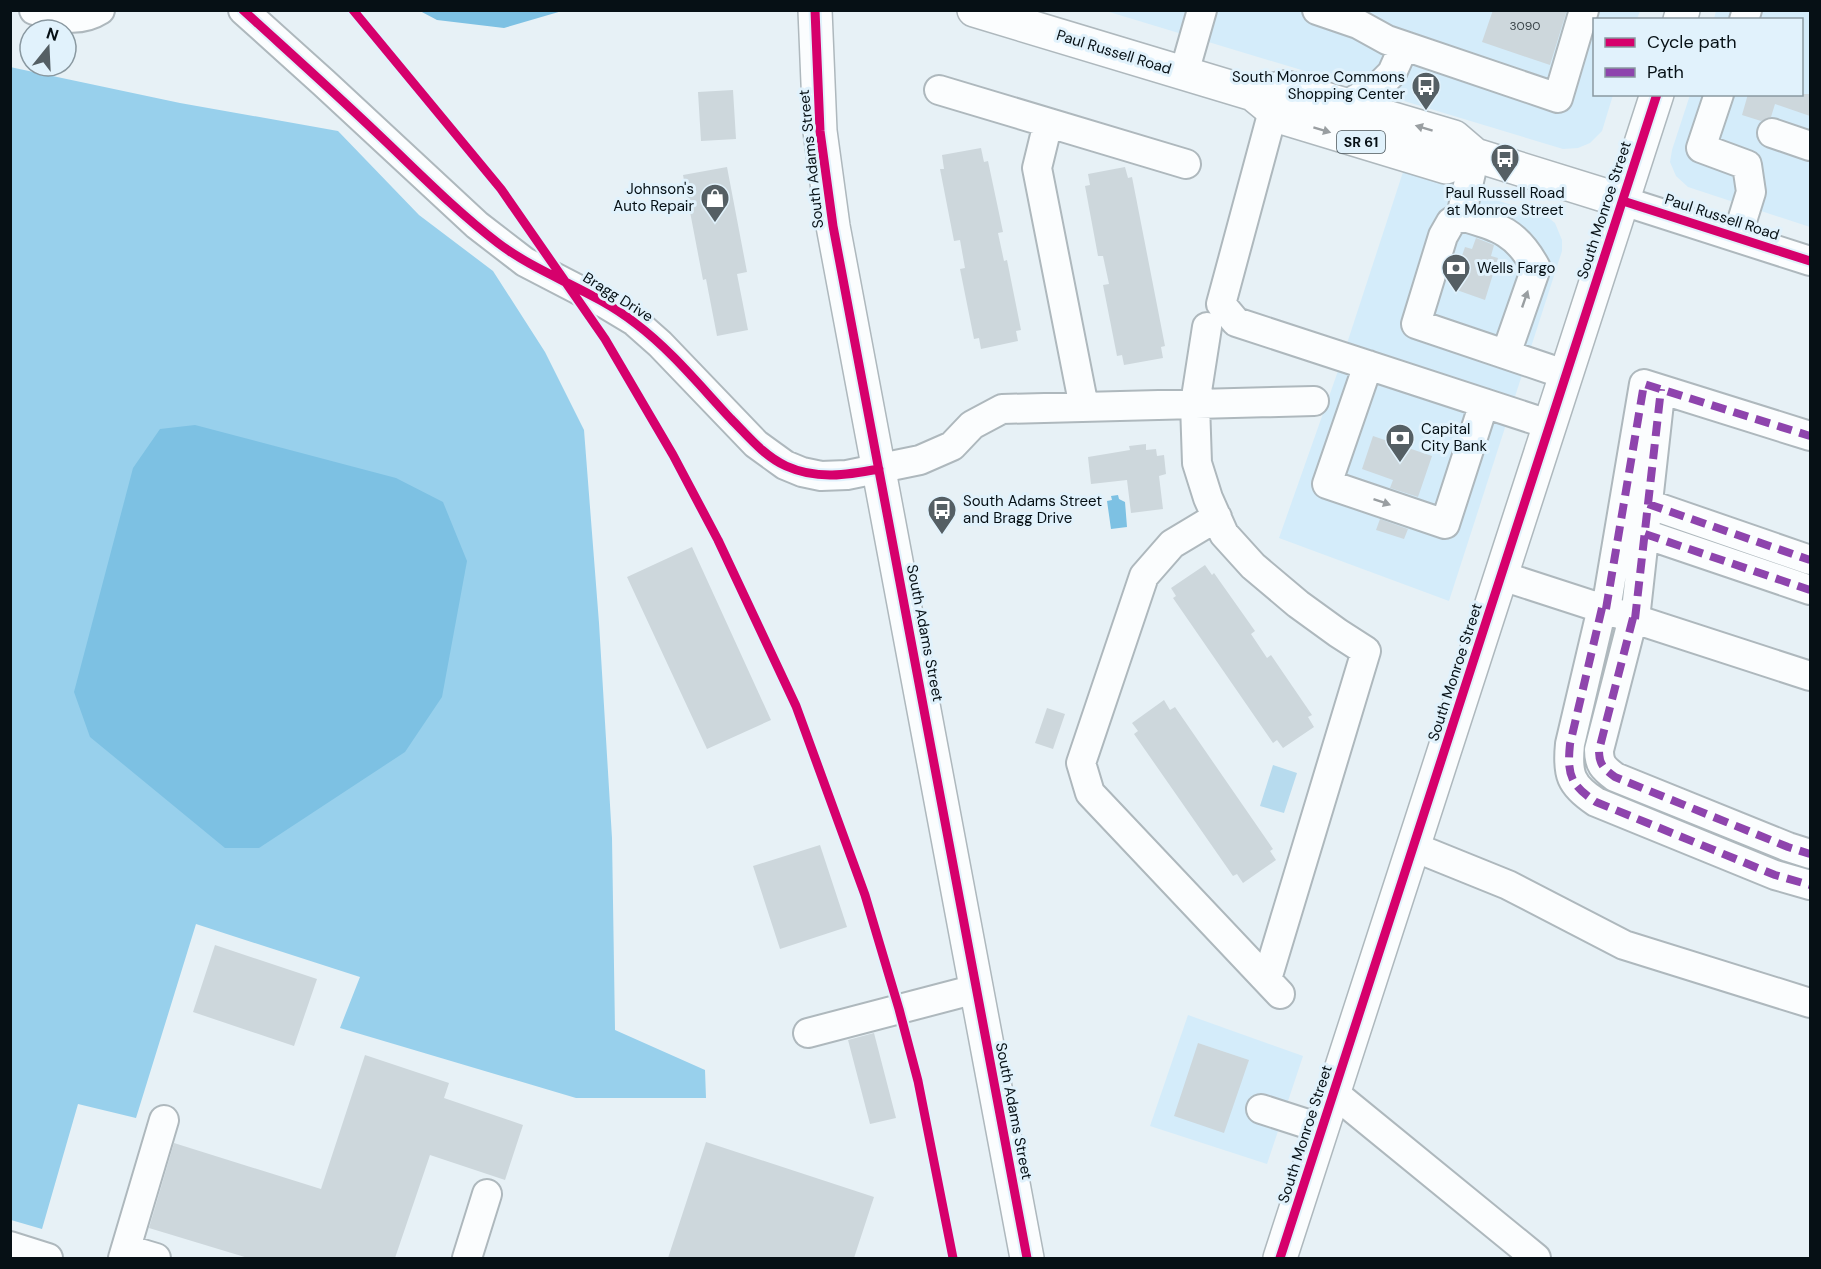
<svg xmlns="http://www.w3.org/2000/svg" width="1821" height="1269" font-family="'DM Sans',sans-serif">
<style>
.built{fill:#d4ecfa}
.green{fill:#b7dbee}
.forest{fill:#98d0ec}
.water{fill:#7dc1e3}
.building{fill:#cdd7dc}
.lines{fill:none;stroke-linecap:round;stroke-linejoin:round}
.minor-casing{stroke:#aeb8bd;stroke-width:32}
.major-casing{stroke:#aeb8bd;stroke-width:36}
.minor{stroke:#fbfdfe;stroke-width:28}
.major{stroke:#fbfdfe;stroke-width:33}
.quiet{stroke:#8e44ad;stroke-width:8;stroke-dasharray:15 8;stroke-linecap:butt}
.cycleway-casing{stroke:#e1f2fc;stroke-width:13}
.cycleway{stroke:#d6006c;stroke-width:9}
.oneway{fill:#999ea1}
.labels{text-anchor:middle;stroke-width:6;stroke-linejoin:round;paint-order:stroke}
.number-label{font-size:12px;fill:#3a4449}
.shield{fill:#e1f2fc;stroke:#48545a;stroke-width:1.5}
.shield-label{font-size:14px;font-weight:bold;fill:#061015}
.street-label{font-size:15px;fill:#061015;stroke:#e1f2fc}
.poi-label{font-size:15px;fill:#061015;stroke:#e1f2fc;text-anchor:start}
</style>
<rect width="100%" height="100%" fill="#e7f1f6"/>
<path class="built" d="M1106 11H1640L1637 19 1594 20V94L1613 95 1602 131 1590 143 1578 148 1563 149Z
M1716 11H1810V227L1688 187 1676 176 1670 162 1672 150 1690 95 1802 94V20L1714 19Z
M1403 172 1545 215 1555 223 1562 240V251L1449 601 1279 538 1338 371Z
M1188 1015 1303 1056 1267 1164 1150 1126Z"/>
<path class="green" d="M1273 765 1297 773 1284 813 1260 806Z"/>
<path class="forest" d="M10 67 180 103 338 131 419 215 493 271 545 352 584 430 599 623 612 838 615 1030 705 1070 706 1098H576L340 1028 360 977 196 924 136 1118 78 1104 42 1229 11 1220Z"/>
<path class="water" d="M420 11H562L504 28 437 20Z
M195 425 396 478 443 502 467 561 442 697 405 752 259 848H225L90 737 74 692 133 468 160 429Z
M1118 495 1119 499 1125 502 1127 527 1111 529 1107 501 1112 500 1111 496Z"/>
<path class="building" d="M1493 10H1567L1550 65 1482 42Z
M733 90 736 139 701 141 698 92Z
M1748 94H1810V116L1775 104 1771 117 1761 121 1742 115Z
M981 148 984 162 988 161 1003 232 998 233 1004 261 1007 260 1021 330 1016 331 1018 341 981 349 979 338 974 339 960 269 965 268 960 240 954 241 940 169H944L942 155Z
M727 167 747 272 737 274 748 330 717 336 706 279 703 280 683 175Z
M1125 167 1128 178 1132 177 1165 346 1161 347 1163 358 1124 365 1122 355 1117 356 1103 285 1109 284 1103 256H1098L1085 186 1090 185 1088 174Z
M1476 238 1494 245 1491 256 1498 258 1485 300 1451 288 1465 247 1472 249Z
M1373 436 1432 456 1418 497 1390 488 1393 480 1362 469Z
M1146 444V450L1156 449 1157 456 1164 455 1166 474 1159 476 1163 509 1131 513 1127 480 1091 484 1088 457 1130 450 1129 446Z
M1380 519 1408 529 1404 539 1376 530Z
M692 547 771 720 707 749 627 577Z
M1205 565 1212 575 1214 573 1255 631 1251 634 1267 658 1271 655 1312 715 1308 717 1314 727 1283 748 1277 740 1273 743 1173 598 1176 596 1171 588Z
M1164 700 1170 710 1175 707 1273 849 1270 851 1276 860 1243 883 1237 874 1233 876 1134 734 1138 731 1132 723Z
M1047 708 1065 714 1053 749 1035 743Z
M820 845 847 927 780 949 753 866Z
M215 945 317 979 294 1046 193 1012Z
M874 1033 896 1118 870 1124 848 1040Z
M1198 1043 1249 1060 1224 1133 1174 1116Z
M365 1055 449 1083 444 1098 523 1125 505 1180 430 1155 395 1258H248L149 1228 174 1143 321 1189Z
M706 1142 874 1197 854 1258H668Z"/>
<g class="lines">
<g class="minor-casing">
<path id="minor" d="M34 10C56 16 78 24 100 10
M243 10 324 83 477 225 525 262 604 303 634 321 660 344 756 444 785 465 802 472 821 476 847 475 920 460 952 446 972 425 1002 409 1314 401
M1317 10 1358 24 1387 40 1558 98 1584 10
M1744 20 1747 10
M1184 73 1202 10
M939 90 1186 164
M1719 94 1701 148 1747 165 1751 192 1737 237
M1346 105 1379 86 1392 73 1404 46
M1273 111 1221 304 1236 322 1551 425
M1048 123 1037 168 1084 407
M1772 133 1810 146
M1623 201 1810 261
M1461 216 1475 155
M1207 327 1195 404 1197 463 1208 498 1224 534 1253 566 1298 604 1338 633 1366 651 1267 979
M1506 354 1536 268C1517 232 1499 227 1461 216L1451 222 1443 236 1416 324 1567 375
M1368 365 1327 484 1445 524 1484 403
M1648 504 1810 560
M1217 517 1172 544 1144 576 1081 763 1090 793 1280 994
M1645 534 1810 590
M1502 576 1810 676
M1602 608 1570 744C1567 774 1570 785 1596 802L1775 875 1810 885
M1606 609 1644 384 1810 436
M1633 618 1599 750C1599 764 1603 768 1615 777L1788 847 1810 854
M1635 619 1659 403
M1414 847 1508 885 1624 945 1810 1003
M808 1033 976 989
M1334 1093 1536 1258
M1261 1109 1323 1129
M10 1246 48 1258
M126 1249 156 1258
M123 1258 164 1120
M467 1258 487 1194"/>
</g>
<g class="major-casing">
<path id="major" d="M815 10 820 131 833 226 1027 1258
M974 10 1253 94 1281 117 1446 167 1475 155
M1680 20 1683 10
M1253 94 1285 87 1454 137 1475 155 1623 201
M1280 1258 1657 94"/>
</g>
<use href="#minor" class="minor"/>
<use href="#major" class="major"/>
<path class="quiet" d="M1648 504 1810 560
M1645 534 1810 590
M1602 608 1570 744C1567 774 1570 785 1596 802L1775 875 1810 885
M1606 609 1644 384 1810 436
M1633 618 1599 750C1599 764 1603 768 1615 777L1788 847 1810 854
M1635 619 1661 389"/>
<g class="cycleway-casing">
<path id="cycleway" d="M243 10C289 52 335 93 380 136 418 172 456 211 498 243 540 275 593 290 635 323 671 350 700 386 731 419 748 436 764 456 786 466 817 480 847 475 879 469
M353 10 501 189 605 339 673 455 718 540 796 706 865 895 899 1009 918 1081 953 1258
M815 10 820 131 833 226 1027 1258
M1623 201 1810 261
M1280 1258 1657 94"/>
</g>
<use href="#cycleway" class="cycleway"/>
</g>
<defs><path id="oneway-solid" d="M-6-.8H1V-3.2L6.5 0L1 3.2V.8H-6Z" transform="scale(1.5)"/></defs>
<g class="oneway">
<use href="#oneway-solid" transform="translate(1424 128) rotate(-163)"/>
<use href="#oneway-solid" transform="translate(1322 130) rotate(17)"/>
<use href="#oneway-solid" transform="translate(1525 299) rotate(-71)"/>
<use href="#oneway-solid" transform="translate(1382 502) rotate(19)"/>
</g>
<defs>
<g id="bus-pin" transform="scale(1.5)"><path d="M0 17L-7.5 6A9.5 9.5 0 1 1 7.5 6Z" fill="#555f64" stroke="#e1f2fc"/><path d="M-5-6H5V4H4V6H2V4H-2V6H-4V4H-5ZM-3.5-4V0h7V-4ZM-3.5 1.2v1.5H-2V1.2ZM2 1.2v1.5H3.5V1.2Z" fill="#fff"/></g>
<g id="shop-pin" transform="scale(1.5)"><path d="M0 17L-7.5 6A9.5 9.5 0 1 1 7.5 6Z" fill="#555f64" stroke="#e1f2fc"/><path d="M-5-2.5h2.3a2.7 3.5 0 0 1 5.4 0H5L5.5 6h-11ZM-1.5-2.5h3a1.5 2.3 0 0 0-3 0Z" fill="#fff"/></g>
<g id="bank-pin" transform="scale(1.5)"><path d="M0 17L-7.5 6A9.5 9.5 0 1 1 7.5 6Z" fill="#555f64" stroke="#e1f2fc"/><path d="M-6-4H6V4H-6ZM0-2.3a2.3 2.3 0 1 0 0 4.6a2.3 2.3 0 1 0 0-4.6Z" fill="#fff"/></g>
</defs>
<g fill-rule="evenodd">
<use href="#bus-pin" x="1426" y="86"/>
<use href="#bus-pin" x="1505" y="158"/>
<use href="#shop-pin" x="715" y="198"/>
<use href="#bank-pin" x="1456" y="268"/>
<use href="#bank-pin" x="1400" y="438"/>
<use href="#bus-pin" x="942" y="510"/>
</g>
<g class="labels">
<g class="number-label">
<text x="1525" y="30">3090</text>
</g>
<rect class="shield" x="1337" y="131" width="48" height="22" rx="4.5"/>
<g class="shield-label">
<text x="1361" y="147">SR 61</text>
</g>
<g class="street-label">
<text transform="translate(1114 52) rotate(17)" y="5">Paul Russell Road</text>
<text transform="translate(811 159) rotate(-96)" y="5">South Adams Street</text>
<text transform="translate(1604 210) rotate(-72)" y="5">South Monroe Street</text>
<text transform="translate(1722 217) rotate(18)" y="5">Paul Russell Road</text>
<text transform="translate(618 297) rotate(32)" y="5">Bragg Drive</text>
<text transform="translate(925 633) rotate(79)" y="5">South Adams Street</text>
<text transform="translate(1455 672) rotate(-72)" y="5">South Monroe Street</text>
<text transform="translate(1014 1111) rotate(79)" y="5">South Adams Street</text>
<text transform="translate(1305 1134) rotate(-72)" y="5">South Monroe Street</text>
</g>
<g class="poi-label">
<text x="1405" y="82" text-anchor="end">South Monroe Commons<tspan x="1405" dy="17">Shopping Center</tspan></text>
<text x="694" y="194" text-anchor="end">Johnson's<tspan x="694" dy="17">Auto Repair</tspan></text>
<text x="1505" y="198" text-anchor="middle">Paul Russell Road<tspan x="1505" dy="17">at Monroe Street</tspan></text>
<text x="1477" y="273">Wells Fargo</text>
<text x="1421" y="434">Capital<tspan x="1421" dy="17">City Bank</tspan></text>
<text x="963" y="506">South Adams Street<tspan x="963" dy="17">and Bragg Drive</tspan></text>
</g>
</g>
<rect width="1821" height="1269" fill="none" stroke="#061015" stroke-width="24"/>
<rect x="1593" y="18" width="210" height="78" fill="#e1f2fc" stroke="#8998a0" stroke-width="1.5"/>
<rect x="1605" y="38" width="30" height="9" fill="#d6006c" stroke="#8998a0" stroke-width="1.5"/>
<text x="1647" y="48" font-size="18" fill="#061015">Cycle path</text>
<rect x="1605" y="68" width="30" height="9" fill="#8e44ad" stroke="#8998a0" stroke-width="1.5"/>
<text x="1647" y="78" font-size="18" fill="#061015">Path</text>
<g transform="translate(48 48) rotate(18)"><circle r="28" fill="#e1f2fc" stroke="#8998a0" stroke-width="1.5"/>
<path d="M0-4.5L10 22L0 15L-10 22Z" fill="#555f64"/>
<text y="-9" font-size="16" font-weight="bold" text-anchor="middle" fill="#061015">N</text>
</g>
</svg>
